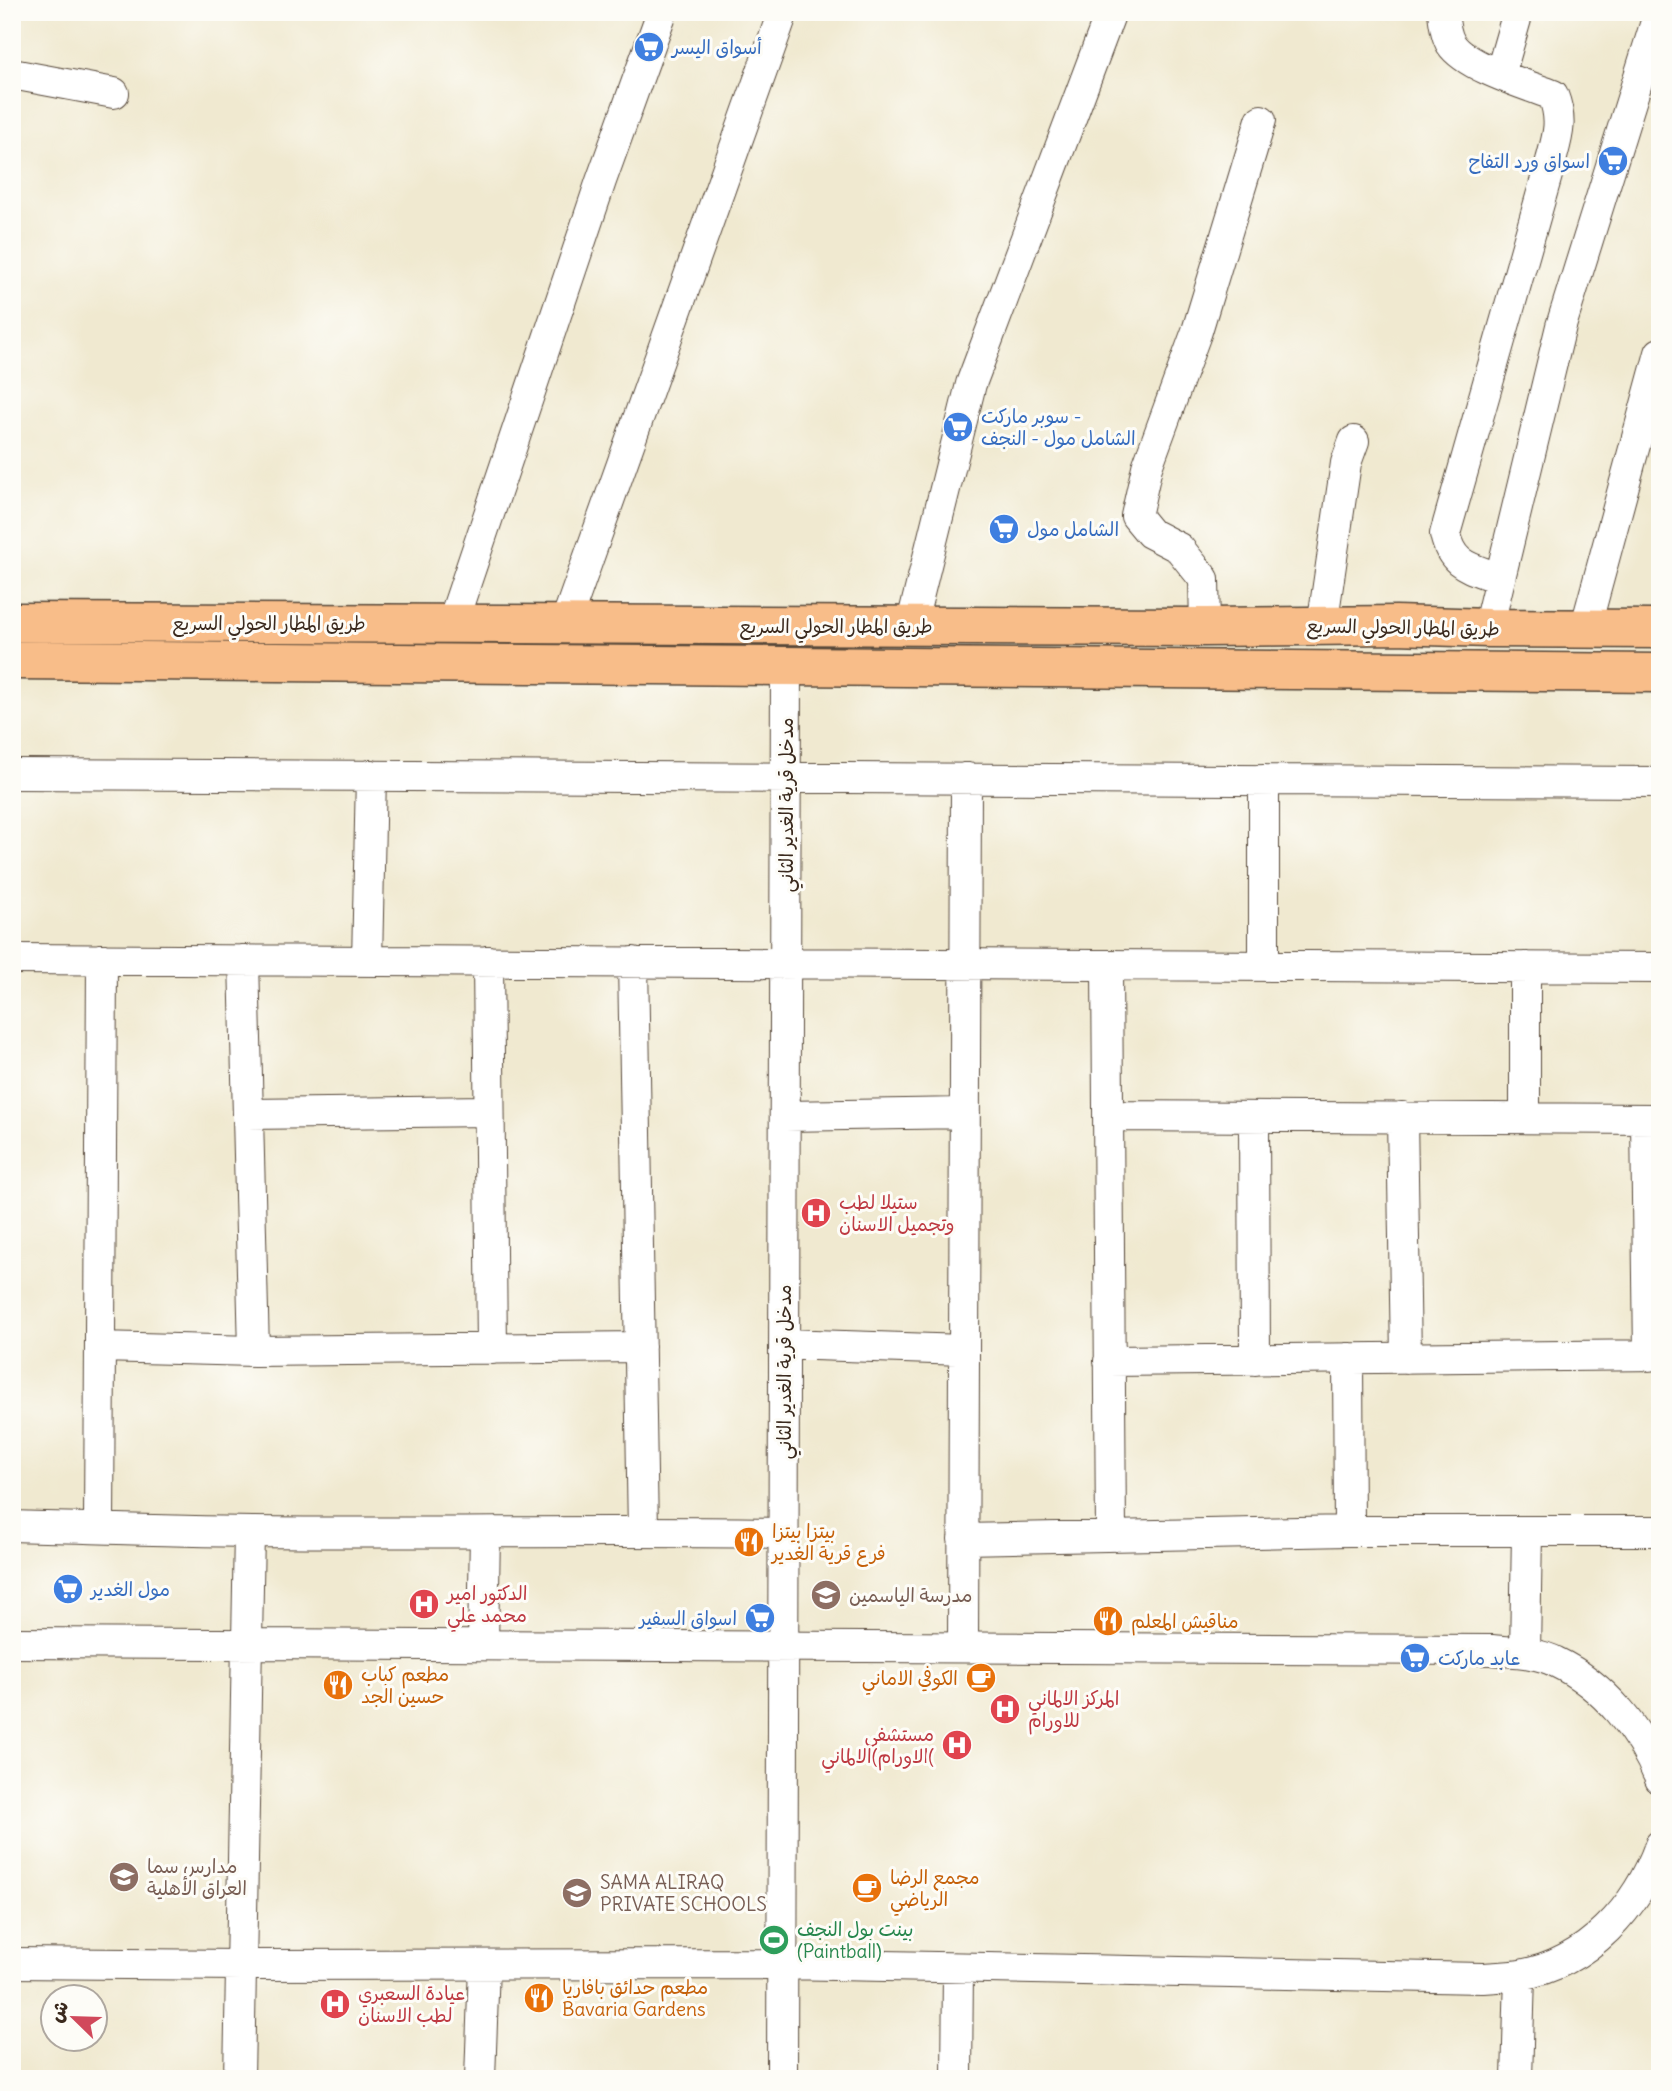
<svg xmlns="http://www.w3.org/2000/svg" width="1672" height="2091" font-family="Delius,'Playpen Sans Arabic',sans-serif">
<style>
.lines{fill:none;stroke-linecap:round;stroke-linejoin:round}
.minor-casing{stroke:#564739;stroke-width:32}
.highway-casing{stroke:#564739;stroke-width:41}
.minor{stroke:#fff;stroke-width:30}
.highway{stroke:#f8bd89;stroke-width:38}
.labels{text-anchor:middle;stroke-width:6;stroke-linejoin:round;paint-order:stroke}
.shop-label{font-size:19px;fill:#366cbe;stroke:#fdfcf7;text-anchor:start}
.street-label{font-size:19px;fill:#3b2a1e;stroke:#fdfcf7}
.health-label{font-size:19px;fill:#be3a42;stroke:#fdfcf7;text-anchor:start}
.food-label{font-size:19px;fill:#c56008;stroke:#fdfcf7;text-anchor:start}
.education-label{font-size:19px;fill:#785e54;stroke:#fdfcf7;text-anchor:start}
.leisure-label{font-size:19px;fill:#27864d;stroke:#fdfcf7;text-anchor:start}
</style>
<rect width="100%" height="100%" fill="#fdfcf7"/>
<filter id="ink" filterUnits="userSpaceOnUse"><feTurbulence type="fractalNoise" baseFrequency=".0143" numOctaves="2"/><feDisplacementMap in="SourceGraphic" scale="14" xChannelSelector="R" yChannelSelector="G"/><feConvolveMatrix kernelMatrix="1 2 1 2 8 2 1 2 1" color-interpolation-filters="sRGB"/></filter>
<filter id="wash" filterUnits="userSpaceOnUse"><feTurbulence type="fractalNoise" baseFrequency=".00686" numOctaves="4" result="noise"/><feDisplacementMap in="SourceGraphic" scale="28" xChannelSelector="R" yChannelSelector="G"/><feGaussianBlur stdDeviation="1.57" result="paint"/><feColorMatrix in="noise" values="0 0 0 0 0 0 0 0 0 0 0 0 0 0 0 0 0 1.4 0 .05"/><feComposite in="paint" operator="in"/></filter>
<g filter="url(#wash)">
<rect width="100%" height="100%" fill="#f0e9d0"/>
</g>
<g filter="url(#ink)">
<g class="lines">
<g class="minor-casing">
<path id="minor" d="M1443 12C1444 22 1446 36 1451 44 1466 67 1527 85 1553 95 1563 121 1558 135 1551 161L1445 534C1452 567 1471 567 1500 579
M12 74 114 93
M1500 75 1518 12
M452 624 601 181 662 12
M565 624 783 12
M911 626 971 384 1111 12
M1322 626 1346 463 1354 441
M1205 627 1204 579 1179 548 1150 533 1136 516 1147 467 1197 331 1261 120
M1488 628 1561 326 1659 12
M1585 629 1660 353
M12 774 1660 782
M12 959 1660 968
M244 960 254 1351
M367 961 371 775
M488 961 492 1349
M633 962 643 1531
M1107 965 1111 1536
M1264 966V780
M1525 967V1118
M248 1114 489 1111
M785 1116 965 1113
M1108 1116 1660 1119
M1254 1117 1255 1360
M1402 1117 1406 1358
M1646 1119 1649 1356
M784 1344 964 1350
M100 1347 254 1351 640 1347
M1348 1358 1349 1531
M1109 1361 1660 1355
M12 1526C92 1528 172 1531 252 1532 429 1534 606 1530 784 1533
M99 1528 102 959
M963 1539 1349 1531H1660
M12 1643 1492 1650C1513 1652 1537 1652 1556 1662 1604 1685 1641 1731 1660 1779
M483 1645 485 1533
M963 1647 966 778
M1525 1653 1527 1531
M12 1963 241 1965 783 1964 1482 1978C1494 1977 1507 1977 1520 1975 1588 1963 1638 1907 1660 1845
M239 2079 249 1532
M480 2079 484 1965
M782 2079 786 664
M957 2079 958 1969
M1517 2079 1520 1975"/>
</g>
<g class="highway-casing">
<path id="highway" d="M12 622 1205 627 1396 625 1488 628 1660 629
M12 660 1660 673"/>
</g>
<use href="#minor" class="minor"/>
<use href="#highway" class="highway"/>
</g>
</g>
<defs>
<g id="supermarket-disc" transform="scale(1.575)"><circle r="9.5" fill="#3f7fe0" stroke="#fdfcf7"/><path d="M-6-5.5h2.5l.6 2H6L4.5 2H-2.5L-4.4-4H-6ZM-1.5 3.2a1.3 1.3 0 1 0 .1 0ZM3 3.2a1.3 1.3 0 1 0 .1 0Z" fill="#fff"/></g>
<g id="hospital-disc" transform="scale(1.575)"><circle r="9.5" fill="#e0444e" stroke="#fdfcf7"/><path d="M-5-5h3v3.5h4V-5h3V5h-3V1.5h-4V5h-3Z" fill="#fff"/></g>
<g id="restaurant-disc" transform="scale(1.575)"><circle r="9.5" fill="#e8710a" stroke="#fdfcf7"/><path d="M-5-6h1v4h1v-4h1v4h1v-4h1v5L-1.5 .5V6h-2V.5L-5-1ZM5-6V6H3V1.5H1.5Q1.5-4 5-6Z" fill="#fff"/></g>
<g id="school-disc" transform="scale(1.575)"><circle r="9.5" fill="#8d6e63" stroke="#fdfcf7"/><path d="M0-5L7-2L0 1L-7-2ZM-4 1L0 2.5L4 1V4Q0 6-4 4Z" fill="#fff"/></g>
<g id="cafe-disc" transform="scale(1.575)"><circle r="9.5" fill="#e8710a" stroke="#fdfcf7"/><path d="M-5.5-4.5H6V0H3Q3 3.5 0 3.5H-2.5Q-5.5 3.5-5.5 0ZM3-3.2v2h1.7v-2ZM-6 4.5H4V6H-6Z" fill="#fff"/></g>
<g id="stadium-disc" transform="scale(1.575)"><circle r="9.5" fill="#2e9e5b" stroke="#fdfcf7"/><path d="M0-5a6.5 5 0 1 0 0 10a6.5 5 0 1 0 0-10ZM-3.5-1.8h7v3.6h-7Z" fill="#fff"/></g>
</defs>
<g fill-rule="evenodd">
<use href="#supermarket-disc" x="649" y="47"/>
<use href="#supermarket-disc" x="1613" y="161"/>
<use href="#supermarket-disc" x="958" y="427"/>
<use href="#supermarket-disc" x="1004" y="529"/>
<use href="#hospital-disc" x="816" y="1213"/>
<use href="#restaurant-disc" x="749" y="1542"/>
<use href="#supermarket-disc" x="68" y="1589"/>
<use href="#school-disc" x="826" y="1595"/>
<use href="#hospital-disc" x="424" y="1604"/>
<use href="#supermarket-disc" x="760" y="1618"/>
<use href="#restaurant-disc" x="1108" y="1621"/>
<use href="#supermarket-disc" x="1415" y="1658"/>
<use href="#cafe-disc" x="981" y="1678"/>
<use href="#restaurant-disc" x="338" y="1685"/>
<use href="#hospital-disc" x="1005" y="1709"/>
<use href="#hospital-disc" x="957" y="1745"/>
<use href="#school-disc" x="124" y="1877"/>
<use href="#cafe-disc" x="867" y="1888"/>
<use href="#school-disc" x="577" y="1893"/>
<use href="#stadium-disc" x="774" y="1940"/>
<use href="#restaurant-disc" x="539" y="1998"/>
<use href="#hospital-disc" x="335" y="2004"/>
</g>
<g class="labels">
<g class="shop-label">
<text x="672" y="54">أسواق اليسر</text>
<text x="1590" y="168" text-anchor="end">اسواق ورد التفاح</text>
<text x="981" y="423">سوبر ماركت -<tspan x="981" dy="22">الشامل مول - النجف</tspan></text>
<text x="1027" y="536">الشامل مول</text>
<text x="91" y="1596">مول الغدير</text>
<text x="737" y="1625" text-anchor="end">اسواق السفير</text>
<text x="1438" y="1665">عابد ماركت</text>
</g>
<g class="street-label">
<text x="269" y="630">طريق المطار الحولي السريع</text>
<text x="836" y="633">طريق المطار الحولي السريع</text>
<text transform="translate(1403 627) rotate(1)" y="7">طريق المطار الحولي السريع</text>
<text transform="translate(786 805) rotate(-90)" y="7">مدخل قرية الغدير الثاني</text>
<text transform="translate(784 1372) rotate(-90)" y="7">مدخل قرية الغدير الثاني</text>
</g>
<g class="health-label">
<text x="839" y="1209">ستيلا لطب<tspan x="839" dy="22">وتجميل الاسنان</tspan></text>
<text x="447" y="1600">الدكتور امير<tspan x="447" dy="22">محمد علي</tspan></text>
<text x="1028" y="1705">المركز الالماني<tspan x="1028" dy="22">للاورام</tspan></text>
<text x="934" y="1741" text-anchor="end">مستشفى<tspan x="934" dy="22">الاورام)الالماني(</tspan></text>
<text x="358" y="2000">عيادة السعبري<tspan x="358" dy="22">لطب الاسنان</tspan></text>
</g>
<g class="food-label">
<text x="772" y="1538">بيتزا بيتزا<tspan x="772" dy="22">فرع قرية الغدير</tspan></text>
<text x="1131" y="1628">مناقيش المعلم</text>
<text x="361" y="1681">مطعم كباب<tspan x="361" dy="22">حسين الجد</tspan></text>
<text x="958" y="1685" text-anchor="end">الكوفي الاماني</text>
<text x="890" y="1884">مجمع الرضا<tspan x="890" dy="22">الرياضي</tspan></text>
<text x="562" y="1994">مطعم حدائق بافاريا<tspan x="562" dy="22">Bavaria Gardens</tspan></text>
</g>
<g class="education-label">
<text x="849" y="1602">مدرسة الياسمين</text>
<text x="147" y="1873">مدارس سما<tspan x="147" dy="22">العراق الأهلية</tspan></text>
<text x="600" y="1889">SAMA ALIRAQ<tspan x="600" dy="22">PRIVATE SCHOOLS</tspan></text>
</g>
<g class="leisure-label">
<text x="797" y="1936">بينت بول النجف<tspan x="797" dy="22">(Paintball)</tspan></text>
</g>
</g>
<rect width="1672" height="2091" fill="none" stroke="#fdfcf7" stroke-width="42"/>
<g transform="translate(74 2018) rotate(293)"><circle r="33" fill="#fdfcf7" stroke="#afa8a0" stroke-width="2"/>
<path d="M0-5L12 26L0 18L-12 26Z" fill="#d1495b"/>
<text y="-10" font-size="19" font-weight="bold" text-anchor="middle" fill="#3b2a1e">ش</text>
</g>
</svg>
